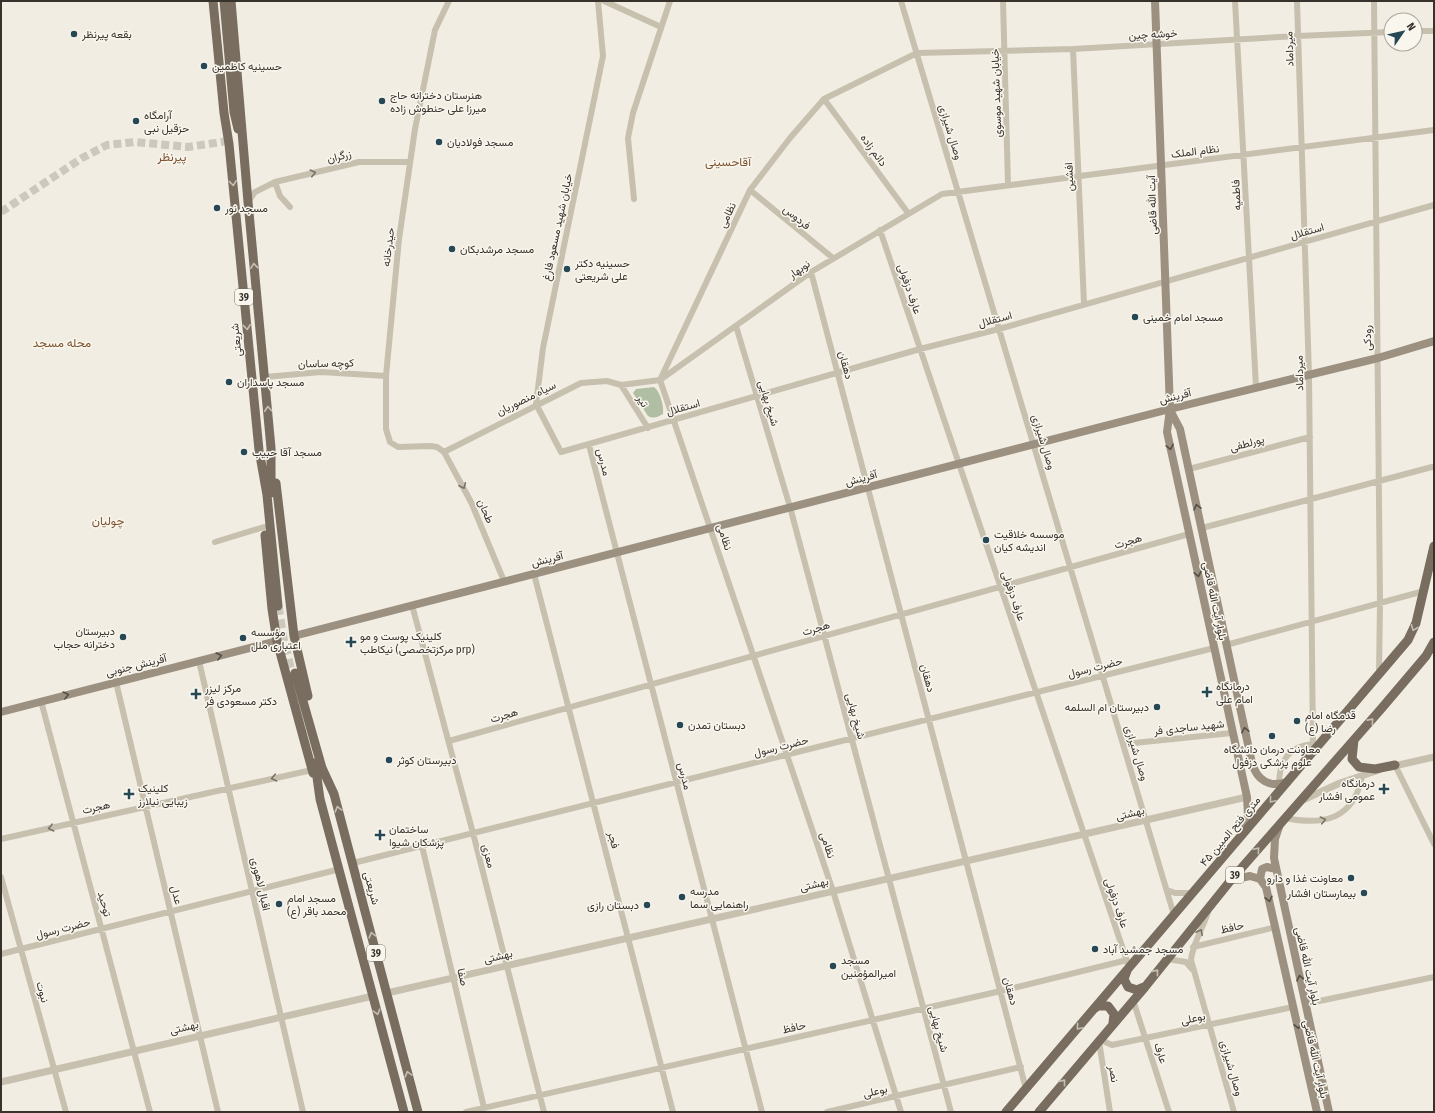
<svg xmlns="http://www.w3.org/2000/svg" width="1435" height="1113" font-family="'Fira Sans Condensed',Vazirmatn,sans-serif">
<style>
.green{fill:#b0bfa3}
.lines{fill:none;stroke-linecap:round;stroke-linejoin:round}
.secondary-tunnel{stroke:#ccc8be;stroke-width:8;stroke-dasharray:8 4;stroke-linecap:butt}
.primary-tunnel{stroke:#ccc8be;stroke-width:9;stroke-dasharray:9 4.5;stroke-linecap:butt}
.minor{stroke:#c8c0af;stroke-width:6}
.tertiary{stroke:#c8c0af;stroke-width:7}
.secondary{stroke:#9c9080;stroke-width:8}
.primary{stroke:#786d5f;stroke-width:9}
.oneway{stroke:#797267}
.oneway2{stroke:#c5bfb5}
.oneway3{stroke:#564e45}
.poi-dot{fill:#264855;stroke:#f9f6ee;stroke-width:1.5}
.labels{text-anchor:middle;stroke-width:3;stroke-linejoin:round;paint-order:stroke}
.shield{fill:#f9f6ee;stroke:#726d66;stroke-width:1}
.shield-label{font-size:10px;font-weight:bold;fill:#38322c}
.poi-label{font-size:11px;fill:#38322c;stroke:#f9f6ee;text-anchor:start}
.street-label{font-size:11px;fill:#38322c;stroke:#f9f6ee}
.neighbourhood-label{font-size:12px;fill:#7e522e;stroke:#f9f6ee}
</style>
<rect width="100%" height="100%" fill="#f1ede2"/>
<path class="green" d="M654 387C660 391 664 406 663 414 658 417 654 419 648 416L633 393 636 389Z"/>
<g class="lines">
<path class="secondary-tunnel" d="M1 212 82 158 107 145 135 142 188 147 228 141"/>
<path class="primary-tunnel" d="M278 606 283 638 292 675"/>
<path class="minor" d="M449 1 435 30 415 129 399 239 386 376V429L390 442 398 447 430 446 437 447 444 452 471 502 504 581
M598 1 603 56 543 348 536 404 561 452 920 349 999 329 1434 205
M604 1 661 27
M901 1 1174 915
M1003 1 1008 185
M1235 1 1256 387
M1297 1 1309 375 1313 744
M1374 1 1380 603 1379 674
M1415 31H1434
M1073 49 1084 304
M824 99 908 213
M275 182 280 196 290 207
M750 190 833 258
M634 199 628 138 633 113 670 1
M248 202 255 192 275 182 359 162H410
M880 230 1129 967
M811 272 1026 1089
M736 326 790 507 951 1112
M265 377 321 372 386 376
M621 385 648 428
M589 445 762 1112
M444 452 581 383 607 381 621 385 660 380 811 272 942 194 1434 130
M1189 469 1310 437
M1202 528 1432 467
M215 542 264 527
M534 574 673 1112
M412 605 473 833 544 1112
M1226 645 1424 591
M199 661 303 1112
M116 682 218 1112
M41 701 150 1112
M449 741 1189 534
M1124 744 1232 733
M1395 765 1434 844
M1279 785C1279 760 1289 745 1316 744
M1285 818C1324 826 1354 819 1362 776
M1 839 312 770
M422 846 485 1112
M353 863 1214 648
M1 877 66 1112
M1167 890 1175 893H1193
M1209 909C1204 927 1193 942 1191 960L1234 1112
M1193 947 1276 927
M1 954 340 869
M1167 959 1186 962 1192 969
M1133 1000 1169 1112
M1305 1004 1434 977
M1103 1035 1105 1042 1112 1045 1293 1007
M1099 1041 1110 1112
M466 1112 1001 991 1127 960
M827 1112 1021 1067
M901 1112 833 891 660 380 750 190 790 138 824 99 917 53 1073 49 1298 36 1391 32"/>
<path class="tertiary" d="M1390 767 1434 757
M1303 800 1340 783 1379 770
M387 993 1247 797
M1 1082 373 996"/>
<path class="secondary" d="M1155 1 1170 409 1167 432 1247 797 1248 815 1244 832
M1170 410 1180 429 1252 763C1257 780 1269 788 1287 782
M294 636 1170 409 1378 358 1434 341
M1 712 277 641
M1280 824 1275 839 1274 858 1329 1112
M1260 879 1262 869 1267 867 1276 869
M1231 880 1250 876 1260 879 1266 887 1317 1112"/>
<path class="primary" d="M213 1 224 113 229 144 259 450 267 495 278 606
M224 1 234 112 238 129
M231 1 248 202 271 448V493
M276 483 294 636 308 696
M265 535 272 609 277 641 313 773
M295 673 322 768 334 794 418 1112
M1354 740 1352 759 1359 767 1375 769 1395 765
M315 763 320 799 404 1112
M1127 971 1124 979 1128 987 1137 990 1144 987
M1094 1009 1098 1006H1108L1114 1014 1113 1023
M1006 1112 1408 640 1416 623 1434 546
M1039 1112 1145 987 1231 880 1381 709 1426 656 1434 642"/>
</g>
<defs><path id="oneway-chevron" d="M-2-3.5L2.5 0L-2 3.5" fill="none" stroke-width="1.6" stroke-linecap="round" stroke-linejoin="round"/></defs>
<g class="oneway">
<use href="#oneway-chevron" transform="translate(313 173) rotate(-13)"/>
<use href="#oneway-chevron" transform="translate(463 486) rotate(65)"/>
<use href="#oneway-chevron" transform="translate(274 778) rotate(168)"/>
<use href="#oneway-chevron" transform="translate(1323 820) rotate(-12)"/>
<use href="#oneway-chevron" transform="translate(51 828) rotate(167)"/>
<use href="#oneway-chevron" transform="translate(1200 932) rotate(-63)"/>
</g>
<g class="oneway2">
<use href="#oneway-chevron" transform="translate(233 183) rotate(84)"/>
<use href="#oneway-chevron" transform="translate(254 266) rotate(-96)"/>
<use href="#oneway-chevron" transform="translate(247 327) rotate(84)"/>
<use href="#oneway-chevron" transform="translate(268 409) rotate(-95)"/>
<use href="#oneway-chevron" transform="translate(1414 628) rotate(112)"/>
<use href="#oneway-chevron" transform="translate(1371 721) rotate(-48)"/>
<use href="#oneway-chevron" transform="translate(1272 800) rotate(130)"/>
<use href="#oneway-chevron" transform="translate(338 809) rotate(-105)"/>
<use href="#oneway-chevron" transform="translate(1257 850) rotate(-49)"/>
<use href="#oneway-chevron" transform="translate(372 935) rotate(-105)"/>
<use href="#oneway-chevron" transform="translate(1156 972) rotate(-51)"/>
<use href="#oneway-chevron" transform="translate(377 1012) rotate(75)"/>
<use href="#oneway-chevron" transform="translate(1079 1027) rotate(130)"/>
<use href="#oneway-chevron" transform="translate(408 1074) rotate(-105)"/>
<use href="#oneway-chevron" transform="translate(1063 1082) rotate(-51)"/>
</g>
<g class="oneway3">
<use href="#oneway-chevron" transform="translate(1170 447) rotate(78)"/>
<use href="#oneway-chevron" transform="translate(1197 507) rotate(-103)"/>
<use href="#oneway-chevron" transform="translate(1198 574) rotate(78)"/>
<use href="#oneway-chevron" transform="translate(219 656) rotate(-14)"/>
<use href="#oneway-chevron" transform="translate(66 695) rotate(-14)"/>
<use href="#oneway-chevron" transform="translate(1245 730) rotate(-102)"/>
<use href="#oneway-chevron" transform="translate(1269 899) rotate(76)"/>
<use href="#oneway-chevron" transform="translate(1300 978) rotate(-103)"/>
<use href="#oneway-chevron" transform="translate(1298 1026) rotate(78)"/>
</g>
<g class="poi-dot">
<circle cx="74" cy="34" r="4"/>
<circle cx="204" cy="66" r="4"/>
<circle cx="382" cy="101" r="4"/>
<circle cx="136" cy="121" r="4"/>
<circle cx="439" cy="142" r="4"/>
<circle cx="217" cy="208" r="4"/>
<circle cx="452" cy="249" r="4"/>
<circle cx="567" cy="269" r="4"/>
<circle cx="1135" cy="317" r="4"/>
<circle cx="229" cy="382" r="4"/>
<circle cx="244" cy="452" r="4"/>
<circle cx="986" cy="540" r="4"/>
<circle cx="123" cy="637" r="4"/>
<circle cx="243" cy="638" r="4"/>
<path d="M349 636h4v4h4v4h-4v4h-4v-4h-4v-4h4z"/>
<path d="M1205 686h4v4h4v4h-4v4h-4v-4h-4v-4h4z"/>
<path d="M194 688h4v4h4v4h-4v4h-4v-4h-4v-4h4z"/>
<circle cx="1157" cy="707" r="4"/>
<circle cx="1297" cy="721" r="4"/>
<circle cx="680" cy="725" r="4"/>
<circle cx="1272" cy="736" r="4"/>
<circle cx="389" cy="760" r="4"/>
<path d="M1382 783h4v4h4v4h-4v4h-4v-4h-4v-4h4z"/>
<path d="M127 788h4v4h4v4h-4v4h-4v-4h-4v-4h4z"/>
<path d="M378 829h4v4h4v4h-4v4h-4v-4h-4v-4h4z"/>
<circle cx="1351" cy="878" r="4"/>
<circle cx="1364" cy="893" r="4"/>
<circle cx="682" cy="897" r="4"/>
<circle cx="279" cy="904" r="4"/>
<circle cx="647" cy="905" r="4"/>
<circle cx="1095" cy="949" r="4"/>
<circle cx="833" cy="966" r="4"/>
</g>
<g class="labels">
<g class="shield">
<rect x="235" y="289" width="18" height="16" rx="3"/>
<rect x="1226" y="867" width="18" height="16" rx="3"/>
<rect x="367" y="945" width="18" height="16" rx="3"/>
</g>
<g class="shield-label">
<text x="244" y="301">39</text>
<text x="1235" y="879">39</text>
<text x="376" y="957">39</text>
</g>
<g class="poi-label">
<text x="82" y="38">بقعه پیرنظر</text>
<text x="212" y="70">حسینیه کاظمین</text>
<text x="390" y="99">هنرستان دخترانه حاج<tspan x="390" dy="13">میرزا علی حنطوش زاده</tspan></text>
<text x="144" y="119">آرامگاه<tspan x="144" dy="13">حزقیل نبی</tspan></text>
<text x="447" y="146">مسجد فولادیان</text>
<text x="225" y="212">مسجد نور</text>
<text x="460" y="253">مسجد مرشدبکان</text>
<text x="575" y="267">حسینیه دکتر<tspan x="575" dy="13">علی شریعتی</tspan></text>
<text x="1143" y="321">مسجد امام خمینی</text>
<text x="237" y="386">مسجد پاسداران</text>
<text x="252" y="456">مسجد آقا حبیب</text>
<text x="994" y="538">موسسه خلاقیت<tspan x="994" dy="13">اندیشه کیان</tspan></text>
<text x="115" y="635" text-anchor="end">دبیرستان<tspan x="115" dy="13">دخترانه حجاب</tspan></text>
<text x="251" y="636">مؤسسه<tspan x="251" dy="13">اعتباری ملل</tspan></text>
<text x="360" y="640">کلینیک پوست و مو<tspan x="360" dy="13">نیکاطب (مرکزتخصصی prp)</tspan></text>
<text x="1216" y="690">درمانگاه<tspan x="1216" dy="13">امام علی</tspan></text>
<text x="205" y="692">مرکز لیزر<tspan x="205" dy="13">دکتر مسعودی فر</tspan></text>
<text x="1149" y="711" text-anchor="end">دبیرستان ام السلمه</text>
<text x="1305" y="719">قدمگاه امام<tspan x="1305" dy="13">رضا (ع)</tspan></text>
<text x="688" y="729">دبستان تمدن</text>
<text x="1272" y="753" text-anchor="middle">معاونت درمان دانشگاه<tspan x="1272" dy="13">علوم پزشکی دزفول</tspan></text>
<text x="397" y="764">دبیرستان کوثر</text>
<text x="1375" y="787" text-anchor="end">درمانگاه<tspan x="1375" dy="13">عمومی افشار</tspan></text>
<text x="138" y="792">کلینیک<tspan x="138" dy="13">زیبایی نیلارز</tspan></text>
<text x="389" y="833">ساختمان<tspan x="389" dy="13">پزشکان شیوا</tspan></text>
<text x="1343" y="882" text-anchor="end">معاونت غذا و دارو</text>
<text x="690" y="895">مدرسه<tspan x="690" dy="13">راهنمایی سما</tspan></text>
<text x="1356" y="897" text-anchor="end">بیمارستان افشار</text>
<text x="287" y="902">مسجد امام<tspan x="287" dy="13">محمد باقر (ع)</tspan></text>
<text x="639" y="909" text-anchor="end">دبستان رازی</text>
<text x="1103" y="953">مسجد جمشید آباد</text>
<text x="841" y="964">مسجد<tspan x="841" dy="13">امیرالمؤمنین</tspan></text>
</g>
<g class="street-label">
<text transform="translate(1153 34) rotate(-3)" y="4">خوشه چین</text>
<text transform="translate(1289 49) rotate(-92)" y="4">میرداماد</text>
<text transform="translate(996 93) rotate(-92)" y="4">خیابان شهید موسوی</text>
<text transform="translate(951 132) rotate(73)" y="4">وصال شیرازی</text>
<text transform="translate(874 150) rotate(54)" y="4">دائم زاده</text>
<text transform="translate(1195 151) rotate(-7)" y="4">نظام الملک</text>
<text transform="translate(339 156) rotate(-14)" y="4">زرگران</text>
<text transform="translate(1069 177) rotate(-93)" y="4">افشین</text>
<text transform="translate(1236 195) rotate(-93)" y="4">فاطمیه</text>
<text transform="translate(1152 205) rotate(-92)" y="4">آیت الله قاضی</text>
<text transform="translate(727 215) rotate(-65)" y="4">نظامی</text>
<text transform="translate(797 217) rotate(39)" y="4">فردوس</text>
<text transform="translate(557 227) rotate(-78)" y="4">خیابان شهید مسعود فارغ</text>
<text transform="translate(1307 231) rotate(-16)" y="4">استقلال</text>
<text transform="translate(388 247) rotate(-83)" y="4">حیدرخانه</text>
<text transform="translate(799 269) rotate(-35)" y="4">نوبهار</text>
<text transform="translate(910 289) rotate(71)" y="4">عارف دزفولی</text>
<text transform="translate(995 319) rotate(-15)" y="4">استقلال</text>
<text transform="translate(1367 338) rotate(-91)" y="4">رودکی</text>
<text transform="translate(236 340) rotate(-96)" y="4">شریعتی</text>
<text transform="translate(326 363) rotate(-1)" y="4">کوچه ساسان</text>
<text transform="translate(846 365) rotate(75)" y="4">دهقان</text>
<text transform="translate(1299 373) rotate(-91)" y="4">میرداماد</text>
<text transform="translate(1175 396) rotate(-14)" y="4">آفرینش</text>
<text transform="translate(526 398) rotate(-26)" y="4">سیاه منصوریان</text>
<text transform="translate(643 401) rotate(58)" y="4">تیر</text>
<text transform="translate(769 403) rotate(73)" y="4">شیخ بهایی</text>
<text transform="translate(683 407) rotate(-16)" y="4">استقلال</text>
<text transform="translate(1044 442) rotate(73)" y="4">وصال شیرازی</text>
<text transform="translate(1247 443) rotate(-15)" y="4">پورلطفی</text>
<text transform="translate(604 462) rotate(76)" y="4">مدرس</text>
<text transform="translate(861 478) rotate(-15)" y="4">آفرینش</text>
<text transform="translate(486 511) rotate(67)" y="4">طحان</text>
<text transform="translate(725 537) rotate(72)" y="4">نظامی</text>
<text transform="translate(1128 541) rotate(-16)" y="4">هجرت</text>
<text transform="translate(547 559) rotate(-14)" y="4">آفرینش</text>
<text transform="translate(1014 596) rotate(71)" y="4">عارف دزفولی</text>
<text transform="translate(1215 601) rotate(78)" y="4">بلوار آیت الله قاضی</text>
<text transform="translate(816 628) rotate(-16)" y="4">هجرت</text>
<text transform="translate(136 665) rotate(-14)" y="4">آفرینش جنوبی</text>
<text transform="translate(1095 667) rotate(-14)" y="4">حضرت رسول</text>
<text transform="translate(928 678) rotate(75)" y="4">دهقان</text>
<text transform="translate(504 715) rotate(-16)" y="4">هجرت</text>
<text transform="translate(856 716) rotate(75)" y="4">شیخ بهایی</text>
<text transform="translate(1189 727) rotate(-6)" y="4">شهید ساجدی فر</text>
<text transform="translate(781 746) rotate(-14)" y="4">حضرت رسول</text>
<text transform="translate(1137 753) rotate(73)" y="4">وصال شیرازی</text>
<text transform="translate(685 776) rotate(76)" y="4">مدرس</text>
<text transform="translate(96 807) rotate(-13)" y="4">هجرت</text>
<text transform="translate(1130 813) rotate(-13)" y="4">بهشتی</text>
<text transform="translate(1230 831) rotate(-50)" y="4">۴۵ متری فتح المبین</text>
<text transform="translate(614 840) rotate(76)" y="4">فجر</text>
<text transform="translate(828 845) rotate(72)" y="4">نظامی</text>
<text transform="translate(489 856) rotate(76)" y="4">معزی</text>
<text transform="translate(261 884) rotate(77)" y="4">اقبال لاهوری</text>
<text transform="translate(814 884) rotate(-13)" y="4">بهشتی</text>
<text transform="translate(372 888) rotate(75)" y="4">شریعتی</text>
<text transform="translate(177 895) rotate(77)" y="4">عدل</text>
<text transform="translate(1117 903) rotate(71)" y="4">عارف دزفولی</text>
<text transform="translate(105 904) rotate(75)" y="4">توحید</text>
<text transform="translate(1232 927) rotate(-13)" y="4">حافظ</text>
<text transform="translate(63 928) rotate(-14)" y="4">حضرت رسول</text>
<text transform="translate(498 956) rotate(-13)" y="4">بهشتی</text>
<text transform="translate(1308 966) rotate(77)" y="4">بلوار آیت‌ الله قاضی</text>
<text transform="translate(463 977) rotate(77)" y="4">صفا</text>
<text transform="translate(1011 991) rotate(75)" y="4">دهقان</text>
<text transform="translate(43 992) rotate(75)" y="4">نبوت</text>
<text transform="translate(1193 1018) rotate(-12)" y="4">بوعلی</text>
<text transform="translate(184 1027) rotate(-13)" y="4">بهشتی</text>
<text transform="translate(794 1027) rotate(-13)" y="4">حافظ</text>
<text transform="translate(939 1029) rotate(75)" y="4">شیخ بهایی</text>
<text transform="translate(1161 1053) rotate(72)" y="4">عارف</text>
<text transform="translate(1316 1059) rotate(77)" y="4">بلوار آیت ‌الله قاضی</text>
<text transform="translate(1232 1068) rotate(74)" y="4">وصال شیرازی</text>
<text transform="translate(1114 1074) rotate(81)" y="4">نصر</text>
<text transform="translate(875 1091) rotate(-13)" y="4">بوعلی</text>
</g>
<g class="neighbourhood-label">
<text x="172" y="161">پیرنظر</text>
<text x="728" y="166">آقاحسینی</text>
<text x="62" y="347">محله مسجد</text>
<text x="108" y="525">چولیان</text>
</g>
</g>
<rect width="1435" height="1113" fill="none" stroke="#38322c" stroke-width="4"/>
<g transform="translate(1403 32) rotate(56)"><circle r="19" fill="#f9f6ee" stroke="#aca8a0"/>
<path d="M0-3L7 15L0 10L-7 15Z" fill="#264855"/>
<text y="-6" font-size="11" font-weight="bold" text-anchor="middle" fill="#38322c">N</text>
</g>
</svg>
